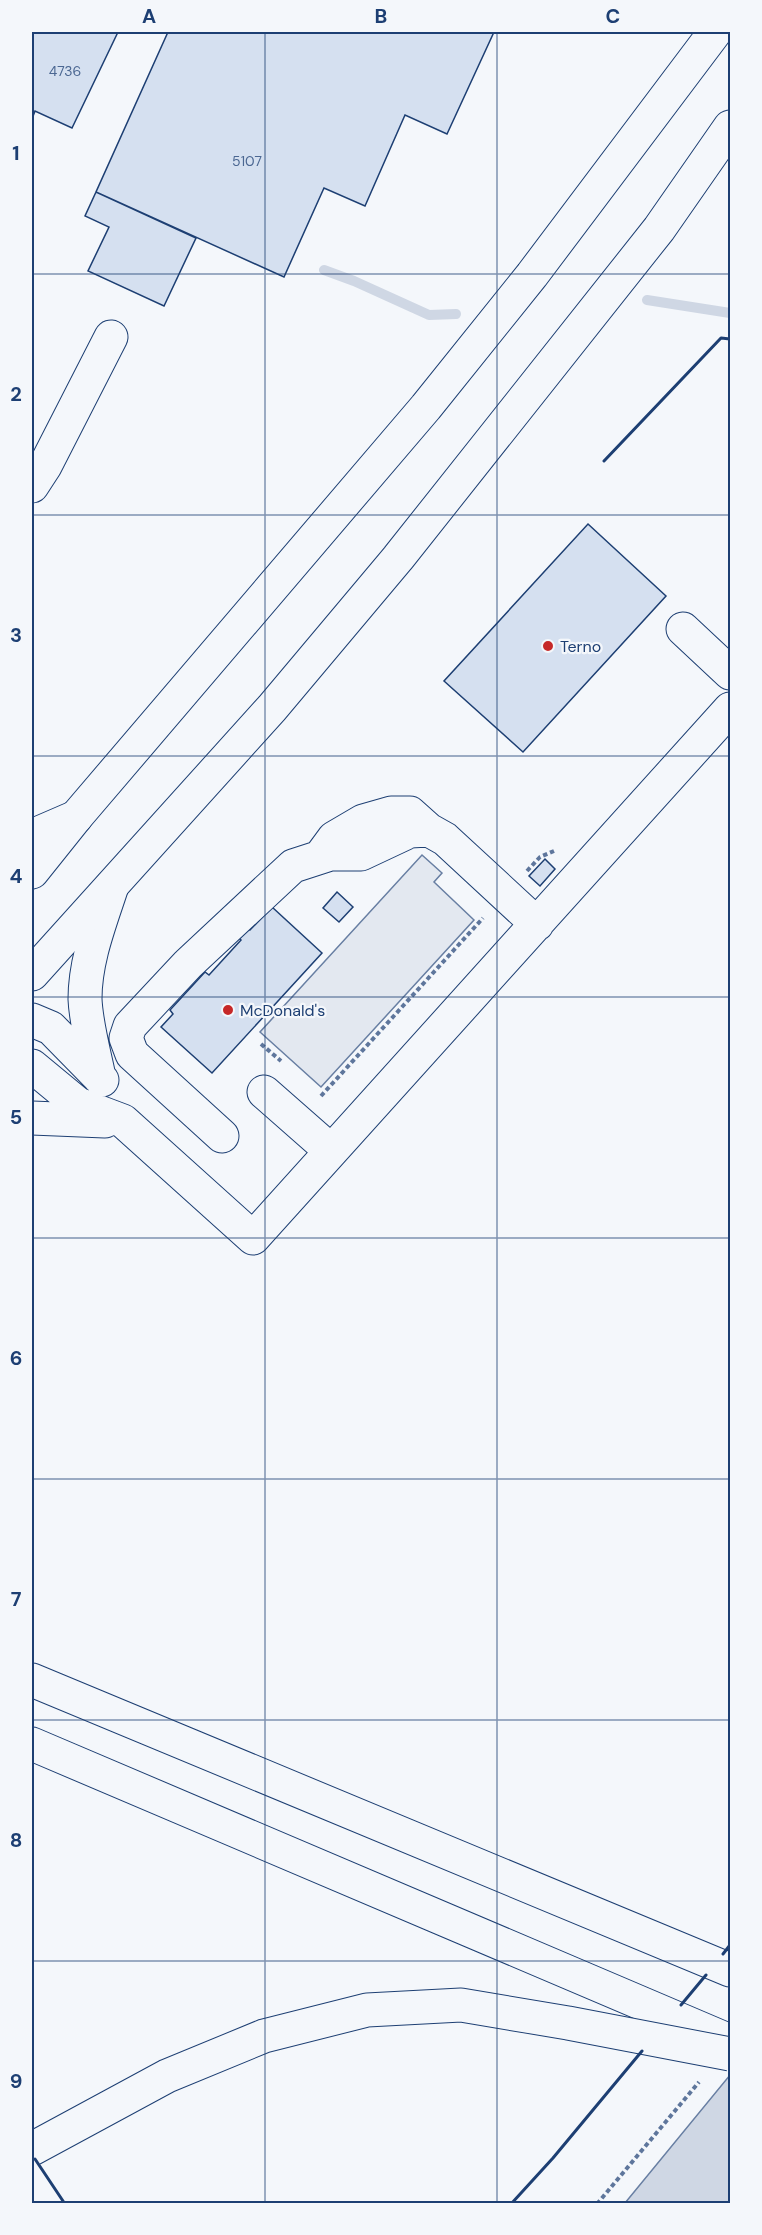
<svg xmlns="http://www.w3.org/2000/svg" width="762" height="2235" font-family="'DM Sans',sans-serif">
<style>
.parking{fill:#e3e8f0;stroke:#687fa3;stroke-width:1.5}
.water{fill:#cfd7e4;stroke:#687fa3;stroke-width:1.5}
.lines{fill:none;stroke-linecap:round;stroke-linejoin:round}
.stream{stroke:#cfd7e4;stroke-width:10}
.building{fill:#d5e0f0;stroke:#1d3f73;stroke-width:1.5}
.minor-casing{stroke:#1d3f73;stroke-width:35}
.major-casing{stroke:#1d3f73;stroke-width:35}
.highway-casing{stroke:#1d3f73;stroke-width:35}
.path{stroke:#5e769c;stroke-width:4;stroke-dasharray:4.5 3;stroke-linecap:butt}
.minor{stroke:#f4f7fb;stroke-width:33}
.major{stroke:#f4f7fb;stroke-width:33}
.highway{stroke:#f4f7fb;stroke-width:33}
.highway-bridge-casing{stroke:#1d3f73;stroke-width:35;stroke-linecap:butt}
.highway-bridge{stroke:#f4f7fb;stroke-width:33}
.wall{stroke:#1d3f73;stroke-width:3}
.grid{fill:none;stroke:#1d3f73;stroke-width:1.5;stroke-opacity:0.55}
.poi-dot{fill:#c62828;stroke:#f4f7fb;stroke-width:2}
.labels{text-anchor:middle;stroke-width:4.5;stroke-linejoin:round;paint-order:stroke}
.number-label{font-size:14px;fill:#4b6792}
.poi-label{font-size:16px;fill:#1d3f73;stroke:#f4f7fb;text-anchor:start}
.neatline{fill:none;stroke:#1d3f73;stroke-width:2}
.grid-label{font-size:20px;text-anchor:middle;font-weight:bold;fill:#1d3f73}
</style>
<rect width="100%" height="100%" fill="#f4f7fb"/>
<path class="parking" d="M422 855 442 873 434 882 474 920 321 1087 260 1032Z"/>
<path class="water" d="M730 2075V2203H625Z"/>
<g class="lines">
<path class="stream" d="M324 270 354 281 429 315 456 314
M647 300 730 313"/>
</g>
<path class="building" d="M32 32H118L72 128 35 111 32 119Z
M168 32H494L447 134 405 115 365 206 324 188 284 277 96 192Z
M96 192 196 238 164 306 88 271 109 227 85 216Z
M588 524 666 596 523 752 444 681Z
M545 859 555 869 540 886 529 876Z
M337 892 353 907 339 922 323 908Z
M272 907 322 953 212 1073 161 1027 173 1014 170 1010 205 972 209 975 241 940 238 937 247 927 250 930Z"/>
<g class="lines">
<g class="minor-casing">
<path id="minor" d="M32 486 45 466 111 337
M683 629 730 673
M320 857 334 838 363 821 391 813H410L429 830
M32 1020 51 1028 102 1080
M32 1066 78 1104 123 1121 253 1238 730 709
M99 1077C94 1052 86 1024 85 999 85 960 100 923 112 886
M264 1092 330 1150
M32 1118 105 1121
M222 1136 132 1054 126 1038 130 1026 188 964 293 866 330 854H361L410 831 429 830 445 839 537 924"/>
</g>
<g class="major-casing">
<path id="major" d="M32 872 76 817 426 407 532 275 715 32
M32 974 272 708 398 558 659 229 730 127"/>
</g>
<g class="highway-casing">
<path id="highway" d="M32 836 76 817
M32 1680 730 1970
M32 1744 730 2041"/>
</g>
<path class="path" d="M527 871 540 857 554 851
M261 1044 281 1061
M321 1096 483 918
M597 2204 699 2082"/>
<use href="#minor" class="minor"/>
<use href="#major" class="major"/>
<use href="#highway" class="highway"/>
<g class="highway-bridge-casing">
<path id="highway-bridge" d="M32 2149 167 2076 264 2036 367 2010 461 2005 568 2023 730 2054"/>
</g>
<use href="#highway-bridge" class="highway-bridge"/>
<path class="wall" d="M604 461 721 338 730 339
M723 1954 730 1945
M681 2005 706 1975
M35 2159 65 2204
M511 2204 553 2158 642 2051"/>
</g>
<path class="grid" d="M265 32V2204M497 32V2204M32 274H730M32 515H730M32 756H730M32 997H730M32 1238H730M32 1479H730M32 1720H730M32 1961H730"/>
<g class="poi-dot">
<circle cx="548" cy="646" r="6"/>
<circle cx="228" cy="1010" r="6"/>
</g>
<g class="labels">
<g class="number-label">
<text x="65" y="76">4736</text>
<text x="247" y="166">5107</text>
</g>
<g class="poi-label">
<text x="560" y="652">Terno</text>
<text x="240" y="1016">McDonald's</text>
</g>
</g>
<rect width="762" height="2235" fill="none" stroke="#f4f7fb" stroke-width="66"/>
<rect x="33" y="33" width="696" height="2169" class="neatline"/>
<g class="grid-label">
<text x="149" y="23">A</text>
<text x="381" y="23">B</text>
<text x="613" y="23">C</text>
<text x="16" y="160">1</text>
<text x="16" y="401">2</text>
<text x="16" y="642">3</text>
<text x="16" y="883">4</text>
<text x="16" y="1124">5</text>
<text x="16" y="1365">6</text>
<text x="16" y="1606">7</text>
<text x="16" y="1847">8</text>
<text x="16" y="2088">9</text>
</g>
</svg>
